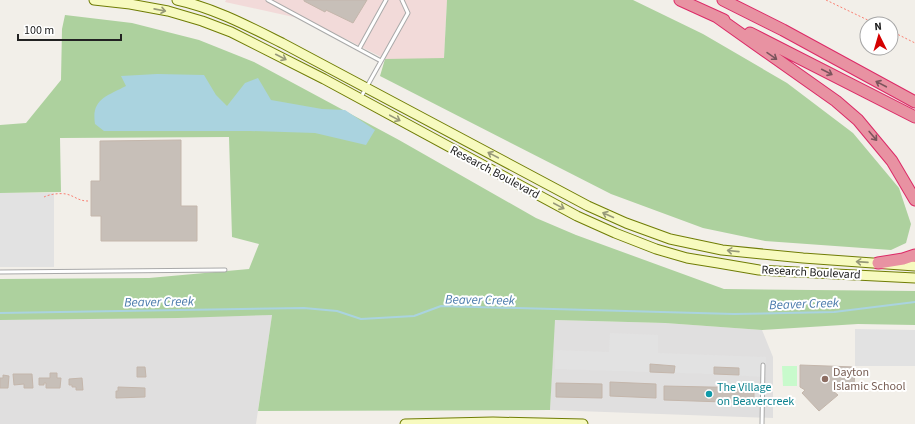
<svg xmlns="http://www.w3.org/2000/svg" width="915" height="424" font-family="'Source Sans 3',sans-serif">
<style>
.residential{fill:#e0dfdf}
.commercial{fill:#f2dad9}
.forest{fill:#add19e}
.park{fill:#c8facc}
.parking{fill:#e2e2e2}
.water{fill:#aad3df}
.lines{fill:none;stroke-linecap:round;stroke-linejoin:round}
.stream{stroke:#aad3df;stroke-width:2}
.building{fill:#c7bfb8;stroke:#c4b6ab}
.lane-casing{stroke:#a9a9a9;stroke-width:5}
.secondary-casing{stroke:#707d05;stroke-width:11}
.highway-casing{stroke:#dc2a67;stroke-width:13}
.path{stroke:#fa8072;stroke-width:1;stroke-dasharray:2 2;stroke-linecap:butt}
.lane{stroke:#fff;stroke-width:3}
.secondary{stroke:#f7fabf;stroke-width:9}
.highway{stroke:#e892a2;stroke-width:11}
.oneway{stroke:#979978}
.oneway2{stroke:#7b545c}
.education-dot{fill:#8d6e63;stroke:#fff;stroke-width:1.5}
.culture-dot{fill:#0f9aa8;stroke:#fff;stroke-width:1.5}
.labels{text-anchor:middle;stroke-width:4;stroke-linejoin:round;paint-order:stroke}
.street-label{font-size:12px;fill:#222;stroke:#fff}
.education-label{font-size:12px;fill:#785e54;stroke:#fff;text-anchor:start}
.culture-label{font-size:12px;fill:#0d838f;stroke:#fff;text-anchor:start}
.water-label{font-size:13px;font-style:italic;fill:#4a7aab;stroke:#fff}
</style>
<rect width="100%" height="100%" fill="#f2efe9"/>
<path class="residential" d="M272 315 256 424H0V320Z
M554 320 665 323 762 330 773 357V418L550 410Z"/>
<path class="commercial" d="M226 0H447L444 59H385L348 40 298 18 225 2Z"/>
<path class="forest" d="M447 0H633L703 34 787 83 853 133 899 188 911 224 906 243 891 250 765 241 703 228 611 194 380 76 385 59 444 58Z
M65 15 132 23 199 40 254 62 399 140 536 218 576 235 724 289 915 291V325L858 324 762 330 665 323 555 320 550 410 258 411 272 315 178 318 0 320V279L149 278 249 269 259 244 232 237 229 137 60 138 61 192 0 193V125L26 123 61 80 62 29Z"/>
<path class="park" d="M782 366H797V386H783Z"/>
<path class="parking" d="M0 193H54V267H0Z
M855 329 915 330V366H855Z
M610 333 658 335V353L766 357V377L712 374 555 369V350L609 352Z"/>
<path class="water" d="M157 74 204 75 216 95 227 106 245 83 258 78 271 100 322 109 345 110 375 130 366 145 315 133 250 131H104L95 124C91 99 107 96 126 86L121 76Z"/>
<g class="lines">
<path class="stream" d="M0 313 304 308 337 311 361 319 414 316 441 306 734 314 834 312 915 302"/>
</g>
<path class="building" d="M304 0H367L353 23 326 10 325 12 304 1Z
M181 140V206H197V241H101V216H91V181H100V141Z
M650 364 675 366 674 373 650 372Z
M800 365 855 367 854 388H836L833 391 838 395 819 411 802 393 805 390 800 387Z
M137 367H145L146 377H137Z
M714 367 739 368V375L714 374Z
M50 373H57V378H61L60 388H46V383H44V385H39V378H50Z
M13 374H32L33 388H24V384L14 385Z
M3 375 9 376 8 388H0V378H3Z
M82 378 83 390H76V387H72V385H69V379Z
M610 382 656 384V398L610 396Z
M556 383 602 384V398L556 397Z
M664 386 754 388V403L664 400Z
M118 387 145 388V397L116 398V391H118Z"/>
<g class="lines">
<g class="lane-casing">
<path id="lane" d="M268 0 381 61
M359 49 386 0
M361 97 408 13 402 0
M0 272 225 270
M762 424 763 365"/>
</g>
<g class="secondary-casing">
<path id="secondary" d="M94 0 130 4 168 11 202 21 231 32 324 79 577 216 615 233 656 249 687 258 718 263 759 270 915 278
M177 0C214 8 248 26 282 43L588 206 626 223 670 239 722 250 803 258 915 266
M405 424 493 422 583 424"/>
</g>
<g class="highway-casing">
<path id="highway" d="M680 0 724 20
M723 0 783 30 915 102
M717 17 836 101 858 120 892 161 915 200
M750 33 915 117
M878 263 903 259 915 255"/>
</g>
<path class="path" d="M826 0 876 24
M891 31 915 43
M44 197C50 194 60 193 66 194 75 196 78 201 88 201"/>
<use href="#lane" class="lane"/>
<use href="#secondary" class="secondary"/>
<use href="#highway" class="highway"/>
</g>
<defs><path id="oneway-shaft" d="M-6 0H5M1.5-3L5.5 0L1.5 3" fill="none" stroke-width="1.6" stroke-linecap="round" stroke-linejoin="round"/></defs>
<g class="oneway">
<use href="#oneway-shaft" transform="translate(160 10) rotate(11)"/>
<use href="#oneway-shaft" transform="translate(281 57) rotate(27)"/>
<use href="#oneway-shaft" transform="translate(395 118) rotate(28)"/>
<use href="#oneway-shaft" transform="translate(493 155) rotate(-152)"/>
<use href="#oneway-shaft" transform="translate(559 206) rotate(28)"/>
<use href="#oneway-shaft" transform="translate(608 215) rotate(-156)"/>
<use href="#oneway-shaft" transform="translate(733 251) rotate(-174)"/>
<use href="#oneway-shaft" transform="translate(862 262) rotate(-176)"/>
</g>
<g class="oneway2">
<use href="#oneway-shaft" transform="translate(772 56) rotate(35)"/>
<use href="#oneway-shaft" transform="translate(827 72) rotate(27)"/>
<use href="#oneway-shaft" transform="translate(881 84) rotate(-152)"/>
<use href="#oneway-shaft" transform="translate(873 136) rotate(50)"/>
</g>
<circle class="education-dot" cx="825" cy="379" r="4"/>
<circle class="culture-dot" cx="709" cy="394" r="4"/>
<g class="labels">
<g class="street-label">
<text transform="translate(495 172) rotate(28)" y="4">Research Boulevard</text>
<text transform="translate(811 272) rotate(3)" y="4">Research Boulevard</text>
</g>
<g class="education-label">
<text x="833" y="376">Dayton<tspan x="833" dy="14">Islamic School</tspan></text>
</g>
<g class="culture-label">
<text x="717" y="391">The Village<tspan x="717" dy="14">on Beavercreek</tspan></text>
</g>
<g class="water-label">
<text transform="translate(480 299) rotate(1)" y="5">Beaver Creek</text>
<text transform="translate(159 301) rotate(-1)" y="5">Beaver Creek</text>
<text transform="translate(804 303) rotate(-2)" y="5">Beaver Creek</text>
</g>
</g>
<g transform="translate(879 36) rotate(355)"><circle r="19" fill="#ffffff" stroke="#a7a7a7"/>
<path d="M0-3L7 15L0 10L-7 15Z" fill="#d40000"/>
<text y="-6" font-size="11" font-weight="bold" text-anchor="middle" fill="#222222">N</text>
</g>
<path d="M18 34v6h103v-6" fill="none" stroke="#222222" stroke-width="2"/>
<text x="24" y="34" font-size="12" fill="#222222" stroke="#ffffff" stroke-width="3" paint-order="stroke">100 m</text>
</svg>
